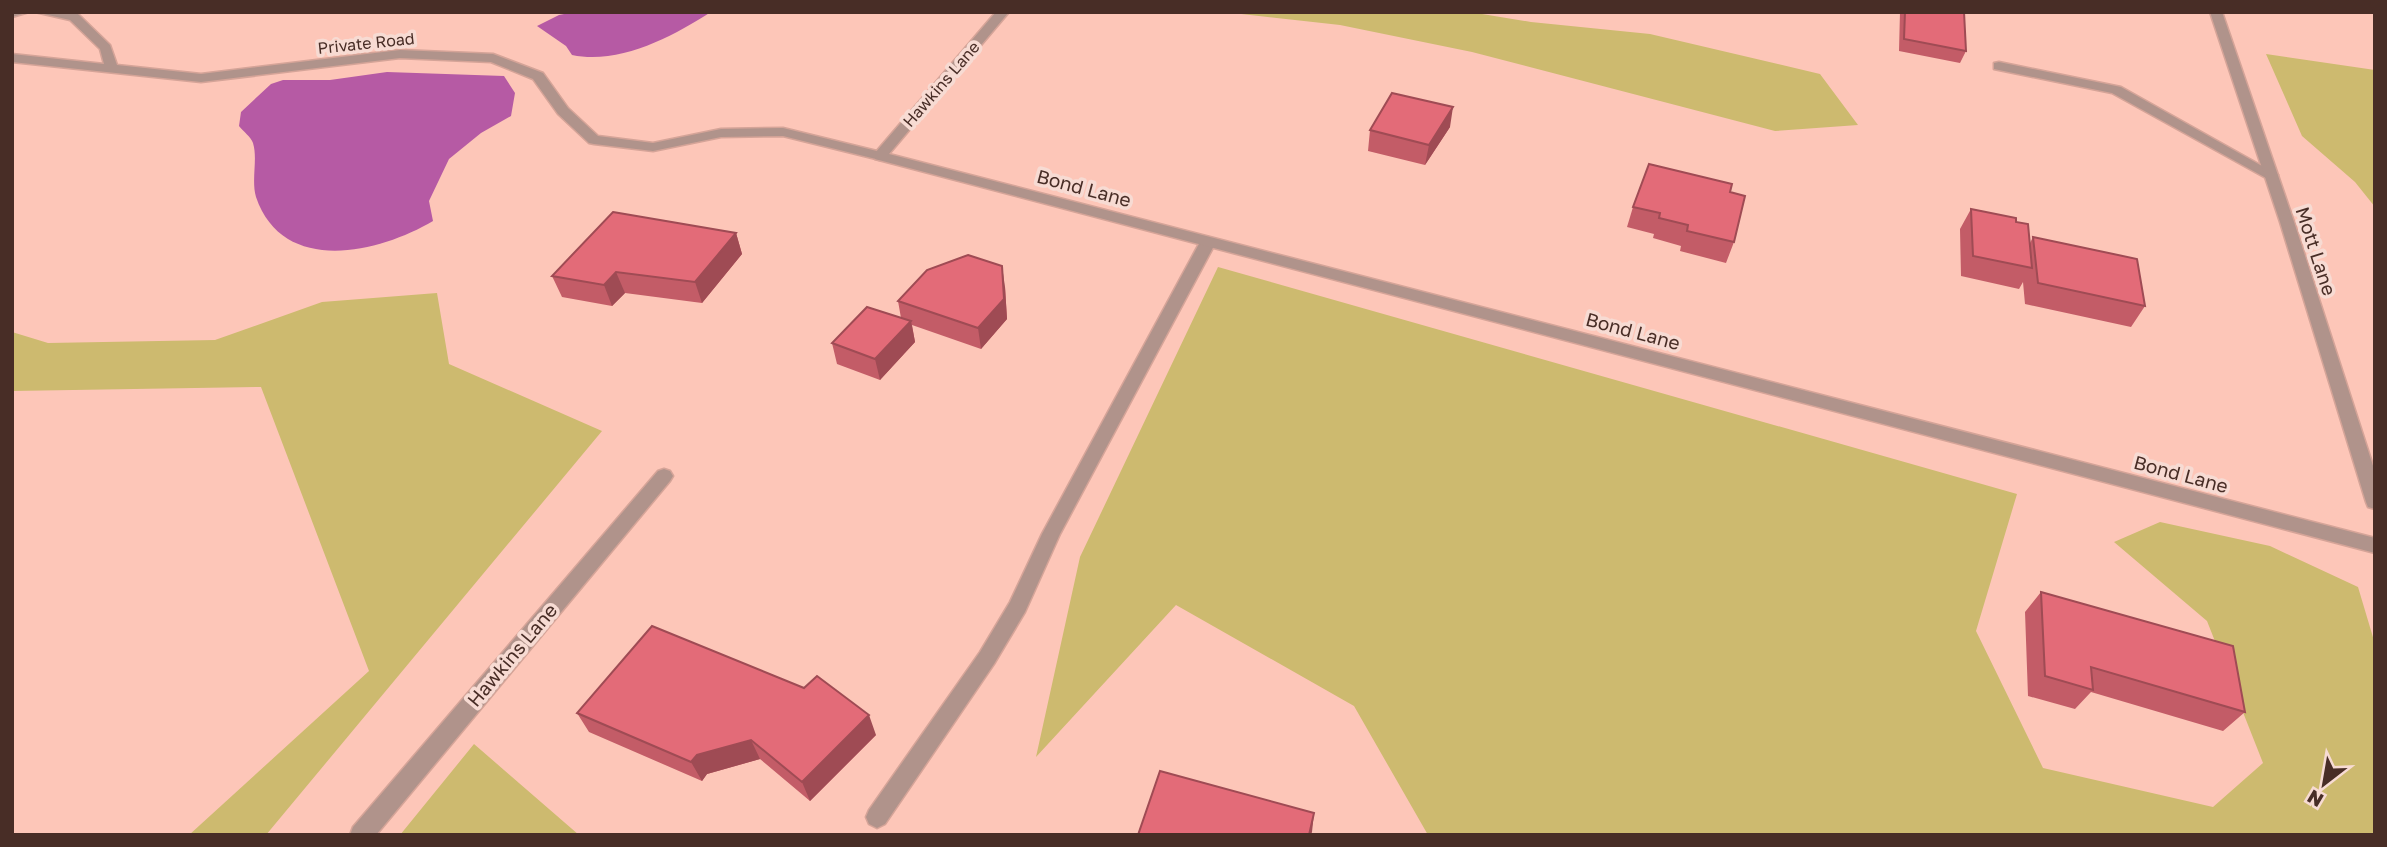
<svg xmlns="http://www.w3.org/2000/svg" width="2387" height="847" font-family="'Golos Text',sans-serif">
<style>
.green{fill:#cdba6f}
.water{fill:#b65aa4}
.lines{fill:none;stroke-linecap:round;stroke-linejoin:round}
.service-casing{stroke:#d5a498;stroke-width:3}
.minor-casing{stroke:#d5a498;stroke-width:3}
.service{fill:#b0938b;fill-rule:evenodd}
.minor{fill:#b0938b;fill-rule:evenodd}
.wall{fill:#c35c67}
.shaded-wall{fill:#9f4b54}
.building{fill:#e36b78;stroke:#9f4b54;stroke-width:2}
.labels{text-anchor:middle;stroke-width:7;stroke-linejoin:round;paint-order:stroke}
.far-street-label{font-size:16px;fill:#482d26;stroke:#f7dbd3}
.street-label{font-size:19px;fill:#482d26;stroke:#f7dbd3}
</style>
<rect width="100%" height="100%" fill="#fdc6b8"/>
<path class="green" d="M1224 12H1470L1531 22 1650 34 1820 74 1858 125 1775 131 1472 52 1340 25Z
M2266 54 2375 70V207L2355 182 2302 136Z
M1218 267 2017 494 1976 631 2043 768 2213 807 2263 763 2207 621 2114 542 2160 522 2270 546 2358 587 2375 644V835H1428L1354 706 1176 605 1036 757 1080 557Z
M437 293 449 364 602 431 266 835H189L369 671 261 387 12 391V332L48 343 215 340 322 302Z
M474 744 579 835H400Z"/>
<path class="water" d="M574 12H711C672 37 619 65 572 55L566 46 537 26 559 15Z
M387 72 504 76 515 93 511 116 481 133 449 159 429 201 433 221C379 253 283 276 256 197 251 180 258 159 253 143 251 137 243 131 239 126L241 112 271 84 283 80H330Z"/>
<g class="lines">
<g class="service-casing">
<path id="service" d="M12 12H29L12 17Z
M35 12 78 14 110 45 117 65 201 74 400 50 493 54 543 73 568 108 598 136 653 143 721 129 783 128 885 153 887 156 880 160 783 136 721 137 653 151 594 144 589 143 558 114 533 79 491 62 400 58 201 82 12 62V54L104 64 100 49 70 20Z
M1999 62 2121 87 2278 175 2271 179 2266 178 2112 93 1994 69V63Z
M1208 237 1216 242 1060 534 1025 612 994 664 885 824 877 828 869 824 866 817 869 810 980 652 1010 602 1042 534 1200 242Z"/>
</g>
<g class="minor-casing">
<path id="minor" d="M996 12H1009L889 154 2375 538V553L875 159V153Z
M2210 12H2222L2294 222 2375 472V509L2368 507 2366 502 2280 222Z
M664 469 670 471 673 476 670 481 376 835H350L353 827 658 471Z"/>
</g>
<use href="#service" class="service"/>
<use href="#minor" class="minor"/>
</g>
<path class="wall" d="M1900 12H1964L1966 51 1960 63 1899 51Z
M1450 127 1425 165 1368 151 1370 130Z
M1730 192 1734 242 1726 263 1680 251 1681 246 1653 238 1654 234 1627 227 1633 207Z
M1971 209 2016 222 2030 243 2033 237 2145 306 2131 327 2025 304 2023 282 2019 289 1961 276 1960 229Z
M736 233 742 254 702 303 625 293 612 306 562 297 552 276Z
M1005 287 1007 319 981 349 912 325 915 342 880 380 837 364 832 343 901 318 898 301Z
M2041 592 2245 712 2223 731 2091 692 2075 709 2028 696 2025 612Z
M577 713 876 735 810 801 760 759 707 774 702 781 589 732Z"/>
<path class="shaded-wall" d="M1453 107 1450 127 1425 165 1429 145Z
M736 233 742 254 702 303 695 282Z
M1002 266 1005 287 1007 319 981 349 978 328Z
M616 272 625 293 612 306 604 285Z
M911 321 915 342 880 380 875 359Z
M869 715 876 735 810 801 802 782Z
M751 740 760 759 707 774 702 781 691 762 697 755Z
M1314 813 1312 832 1311 835H1309Z"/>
<path class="building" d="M1905 12H1964L1966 51 1904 39Z
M1392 93 1453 107 1429 145 1370 130Z
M1649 164 1732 184 1730 192 1745 196 1734 242 1687 231 1688 225 1659 218 1660 213 1633 207Z
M1971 209 2016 218V222L2028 224 2032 268 1973 256Z
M613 212 736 233 695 282 616 272 604 285 552 276Z
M2033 237 2137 259 2145 306 2038 283Z
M968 255 1002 266 1004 299 978 328 898 301 927 270Z
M867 307 911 321 875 359 832 343Z
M2041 592 2233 646 2245 712 2091 667 2093 690 2045 676Z
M652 626 804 688 817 676 869 715 802 782 751 740 697 755 691 762 577 713Z
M1160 771 1314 813 1309 835H1138Z"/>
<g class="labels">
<g class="far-street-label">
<text transform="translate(366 43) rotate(-6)" y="6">Private Road</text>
<text transform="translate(941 84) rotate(-49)" y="6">Hawkins Lane</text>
</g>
<g class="street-label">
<text transform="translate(1084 188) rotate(15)" y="7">Bond Lane</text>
<text transform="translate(2316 251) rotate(72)" y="7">Mott Lane</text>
<text transform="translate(1633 331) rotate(15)" y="7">Bond Lane</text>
<text transform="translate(2181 474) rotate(15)" y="7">Bond Lane</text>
<text transform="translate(512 655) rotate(-50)" y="7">Hawkins Lane</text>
</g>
</g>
<rect width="2387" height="847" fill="none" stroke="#482d26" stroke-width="28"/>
<g transform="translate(2324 784) rotate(211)" stroke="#f7dbd3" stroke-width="5" paint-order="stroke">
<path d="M0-5L12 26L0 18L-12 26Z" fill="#482d26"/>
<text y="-10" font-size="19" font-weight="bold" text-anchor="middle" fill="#482d26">N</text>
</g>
</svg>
